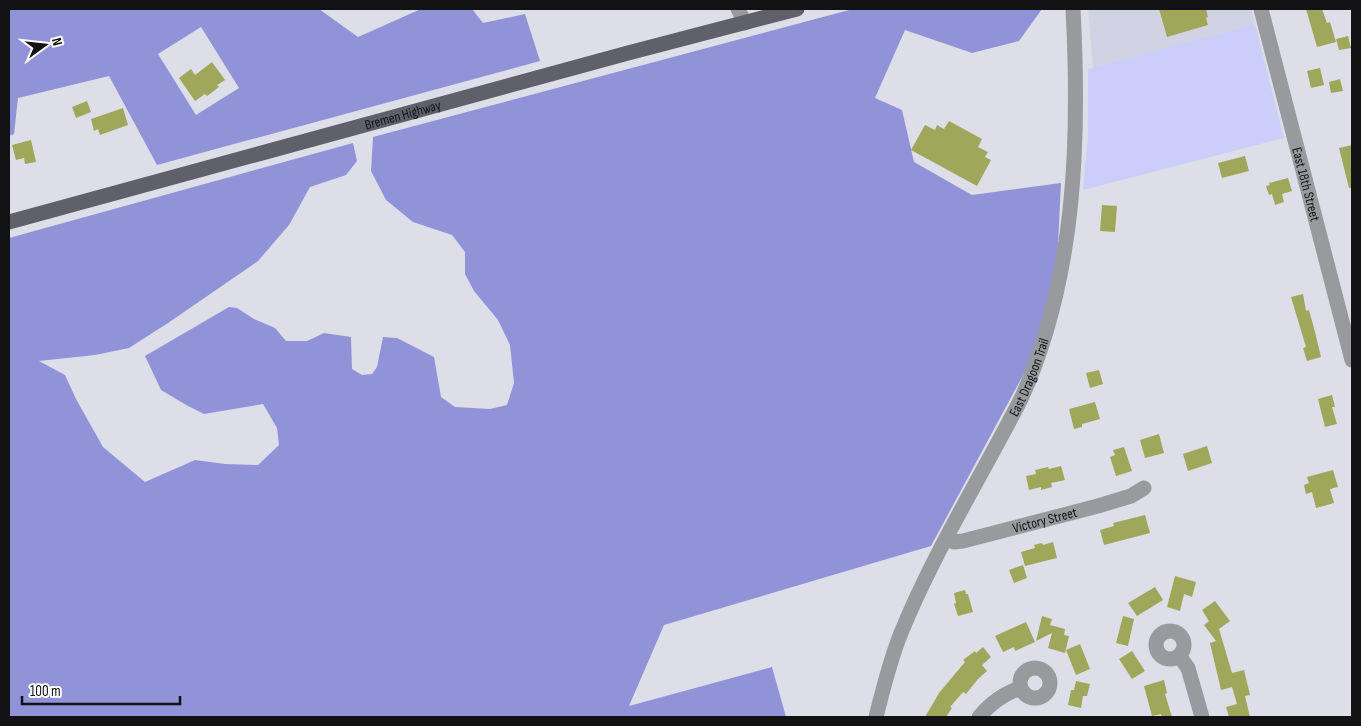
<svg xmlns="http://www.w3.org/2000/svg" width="1361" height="726" font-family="'Sofia Sans Condensed',sans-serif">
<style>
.built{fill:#d1d3e4}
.green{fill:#cacef8}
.forest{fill:#9193d8;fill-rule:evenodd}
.building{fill:#9fa75a}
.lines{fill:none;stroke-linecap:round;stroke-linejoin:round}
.minor{stroke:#999a9e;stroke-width:15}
.major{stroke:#606168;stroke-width:15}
.labels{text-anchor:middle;stroke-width:5;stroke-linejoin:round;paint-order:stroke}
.street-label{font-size:14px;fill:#121215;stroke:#fff}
</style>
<rect width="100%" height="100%" fill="#dddee8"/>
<path class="built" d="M1088 9H1251L1255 24 1093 68Z"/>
<path class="green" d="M1255 24 1284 138 1083 190 1088 136V69Z"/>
<path class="forest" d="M9 9H319L358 37 421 9H472L483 23 525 14 540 61 157 165 109 76 18 98 14 134 9 136ZM201 27 239 88 196 115 158 54Z
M853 9H1042L1019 41 972 53 905 30 875 98 902 110 914 162 972 195 1061 183 1057 263 1042 321 1028 366 931 546 664 625 629 706 772 667 786 717H788H9V238L353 143 357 161 346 175 310 187 289 225 258 261 168 323 129 348 95 355 39 361 65 375 76 399 103 447 145 482 195 460 225 464 258 465 279 445 277 428 263 404 204 414 188 406 161 390 145 356 229 307 237 308 254 319 275 328 286 341H307L324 333 351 337 352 369 362 375 372 374 377 367 383 337 397 338 434 357 441 397 455 407 490 409 507 405 514 383 510 345 498 320 474 291 465 274V252L452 235 413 222 386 200 371 171 373 137Z"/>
<path class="building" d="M1159 9H1206L1208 17 1206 18 1208 25 1167 37Z
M1306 9H1322L1327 23 1330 22 1336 42 1317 47Z
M1348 36 1351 48 1339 50 1336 39Z
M212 62 225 80 217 85 219 87 207 96 205 94 195 101 179 78 191 69 195 75Z
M1320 68 1324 85 1311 88 1307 71Z
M1340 79 1343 91 1331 93 1329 82Z
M87 101 91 112 76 118 72 107Z
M123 108 128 125 100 135 98 129 94 131 91 119Z
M949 121 982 139 978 147 988 152 985 157 991 160 977 186 911 150 925 125 935 130 937 125 944 129Z
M31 140 36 162 25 164 24 158 16 160 12 145Z
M1352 145V188H1349L1339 148Z
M1245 156 1249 171 1222 178 1218 163Z
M1288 178 1292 191 1282 194 1284 202 1275 205 1272 194 1269 195 1266 186 1270 185 1269 183Z
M1102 205 1117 206 1115 232 1100 231Z
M1303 294 1306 311 1309 310 1315 332 1321 357 1307 361 1303 348 1306 347 1291 297Z
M1099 370 1103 384 1090 388 1086 373Z
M1332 395 1335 407H1332L1337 424 1325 427 1318 399Z
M1095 402 1100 419 1082 424V427L1074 429 1069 409Z
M1159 434 1164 453 1145 458 1140 440Z
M1207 446 1212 463 1188 471 1183 454Z
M1124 447 1132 471 1116 476 1110 457 1115 455 1113 450Z
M1061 466 1065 480 1051 483 1052 487 1041 490V487L1029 490 1026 476 1036 474 1035 470 1048 467 1049 469Z
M1333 470 1338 487 1330 489 1334 503 1316 508 1312 492 1306 494 1304 485 1309 483 1307 477Z
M1145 515 1150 533 1104 545 1100 530 1114 526 1113 523Z
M1053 542 1057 558 1025 566 1021 552 1035 548 1034 545 1042 543 1043 545Z
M1023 565 1027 578 1014 583 1009 570Z
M1175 576 1196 582 1192 597 1184 594 1180 611 1167 607Z
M1155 587 1163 600 1137 616 1128 603Z
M965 590 966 594H968L973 612 958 616 954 604 956 603 954 593Z
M1215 601 1230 621 1219 629 1232 673 1244 670 1250 695 1245 696 1250 717H1229L1226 707 1237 704 1232 687 1221 690 1210 643 1216 641 1204 625 1209 621 1202 610Z
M1042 616 1052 619 1050 625 1065 629 1064 635 1069 636 1065 653 1048 648 1052 633 1036 641Z
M1123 616 1134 619 1128 646 1116 643Z
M1026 622 1035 642 1015 651 1014 647 1003 652 995 636Z
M1080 644 1090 669 1076 675 1066 650Z
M983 647 991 657 982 665 987 671 978 679 966 694 963 692 950 707 952 708 946 717H925L939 693 965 662 963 660 975 651 976 653Z
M1132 651 1145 671 1132 679 1119 659Z
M1164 680 1167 693 1165 694 1172 717H1162L1161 714 1152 716 1144 686Z
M1076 681 1090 684 1087 696H1083L1081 708 1068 705 1071 690H1074Z"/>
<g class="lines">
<g class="minor">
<path d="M738 9 745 23"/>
<path id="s1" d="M1261 9 1352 360"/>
<path id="s2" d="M946 539 954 542 963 541 1098 506 1131 496 1144 488"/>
<circle cx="1170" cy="645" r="14"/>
<path d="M1180 657 1188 668 1202 717"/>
<circle cx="1035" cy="683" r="15"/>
<path id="s3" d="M876 717C883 689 890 660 901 633 934 552 981 477 1021 399 1076 278 1080 140 1073 9"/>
<path d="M979 717C990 704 1004 693 1021 688"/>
</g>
<path class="major" id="s4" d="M9 222 628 53 797 9"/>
</g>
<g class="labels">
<g class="street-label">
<text dy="5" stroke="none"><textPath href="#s4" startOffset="408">Bremen Highway</textPath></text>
<text dy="5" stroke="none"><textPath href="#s1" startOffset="181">East 18th Street</textPath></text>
<text dy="5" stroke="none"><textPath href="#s3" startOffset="374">East Dragoon Trail</textPath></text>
<text dy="5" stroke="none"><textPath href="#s2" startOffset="102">Victory Street</textPath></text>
</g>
</g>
<rect width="1361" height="726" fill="none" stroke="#121215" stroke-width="20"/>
<g transform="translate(45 45) rotate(75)" stroke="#ffffff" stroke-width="4" paint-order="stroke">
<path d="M0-4L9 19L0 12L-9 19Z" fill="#121215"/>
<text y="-8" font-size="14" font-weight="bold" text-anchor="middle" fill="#121215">N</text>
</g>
<path d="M22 696v8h158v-8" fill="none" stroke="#121215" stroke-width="2.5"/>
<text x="30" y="696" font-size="15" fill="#121215" stroke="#ffffff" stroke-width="4" paint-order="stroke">100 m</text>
</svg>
